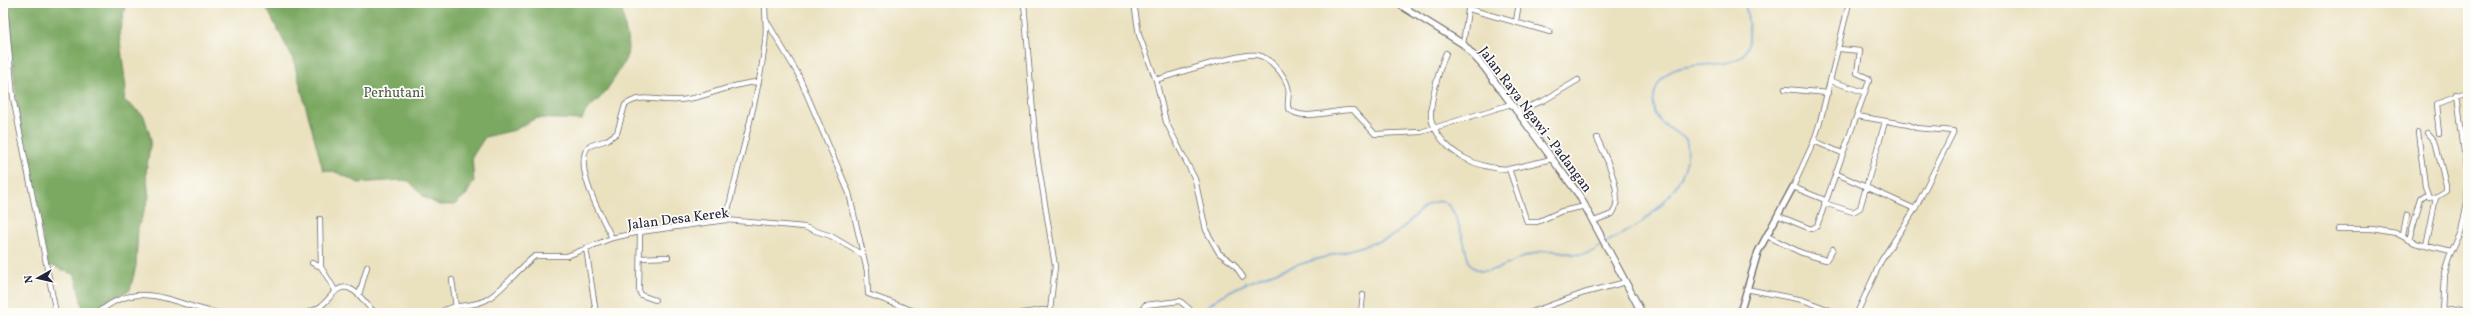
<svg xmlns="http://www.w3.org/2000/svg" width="2471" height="316" font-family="Vollkorn,serif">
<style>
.forest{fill:#7ba962;stroke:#4e664e}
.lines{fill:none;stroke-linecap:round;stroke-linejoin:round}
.stream{stroke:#699fd6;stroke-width:1.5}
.minor-casing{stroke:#686569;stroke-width:6}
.major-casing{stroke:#686569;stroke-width:8}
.highway-casing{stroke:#686569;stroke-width:8}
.minor{stroke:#fff;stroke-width:4.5}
.major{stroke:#fff;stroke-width:5.5}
.highway{stroke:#fff;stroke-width:6}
.labels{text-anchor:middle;stroke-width:3.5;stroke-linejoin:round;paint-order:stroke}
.park-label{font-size:14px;fill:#4c5a4e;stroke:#fdfcf7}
.street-label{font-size:14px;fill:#22223b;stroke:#fdfcf7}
</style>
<rect width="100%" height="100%" fill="#fdfcf7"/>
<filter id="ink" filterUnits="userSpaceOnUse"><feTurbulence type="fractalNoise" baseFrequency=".025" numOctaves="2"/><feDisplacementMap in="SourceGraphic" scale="8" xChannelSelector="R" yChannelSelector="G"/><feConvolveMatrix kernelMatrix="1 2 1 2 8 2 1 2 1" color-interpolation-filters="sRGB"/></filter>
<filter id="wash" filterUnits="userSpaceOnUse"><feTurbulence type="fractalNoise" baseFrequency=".012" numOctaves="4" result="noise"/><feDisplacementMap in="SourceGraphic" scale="16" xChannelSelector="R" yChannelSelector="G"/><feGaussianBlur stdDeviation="0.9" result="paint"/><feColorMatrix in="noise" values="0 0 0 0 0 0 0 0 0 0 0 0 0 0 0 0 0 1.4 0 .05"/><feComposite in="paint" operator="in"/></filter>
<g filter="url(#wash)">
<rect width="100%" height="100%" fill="#eae1bf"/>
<path class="forest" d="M11 3H126L119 33 126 88 124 100 144 116 151 139 146 173 149 197 138 228 136 266 130 290 106 301 91 313H84L75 275 48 264 18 115 9 22Z
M264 3H622C621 19 631 42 627 55 625 63 607 91 601 97 593 106 585 108 582 120L536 118 515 130 485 137 472 157 474 181 466 195 454 205H439L425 198 409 181 401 180 359 183 338 173 323 170 293 59Z"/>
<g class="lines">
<path class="stream" d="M1606 243C1617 235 1630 231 1641 223 1665 204 1695 172 1686 139 1669 127 1650 122 1654 97 1662 51 1717 73 1739 58 1756 47 1747 19 1745 3
M1202 313C1227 277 1343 254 1386 239 1407 232 1422 197 1443 202 1458 206 1465 249 1469 262 1471 266 1476 270 1481 271 1500 272 1520 256 1539 252 1568 245 1573 266 1603 245"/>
</g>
</g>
<g filter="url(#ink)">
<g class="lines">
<g class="minor-casing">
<path id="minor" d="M5 3 13 98 56 313
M1024 3 1036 149 1055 266 1050 311
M1134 3 1139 35 1156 80 1166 122 1195 179 1206 230 1219 253 1234 264 1243 277
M1469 9 1550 32
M766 20 798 74 849 193 867 271 868 294 920 313
M1516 21 1519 3
M1463 44 1469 3
M1446 53C1440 67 1427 109 1432 122 1444 154 1478 169 1509 169L1527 222H1537L1562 211 1586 206
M1156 80C1175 74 1241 52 1257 55 1270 57 1285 75 1288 87 1290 94 1287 101 1288 108 1301 123 1335 109 1353 110L1375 134 1421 132 1511 104
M1831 81 1864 92
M1785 89 1828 93
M1516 111 1543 101 1578 80
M1857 116 1909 125 1916 128 1954 131 1915 209
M2418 133 2425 185 2429 196 2436 197
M2439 134 2436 104 2468 93
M1814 141 1842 153
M1509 169 1552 159
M1835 173 1915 209 1881 261 1857 313
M1825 200 1793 187 1814 141 1820 122 1849 3
M1824 203 1853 212 1860 208 1885 122
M1779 216 1811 229 1817 226 1869 81 1868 78 1857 73 1860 51 1840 49
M320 219 321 267
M726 220C738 161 758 103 765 43 767 30 765 16 765 3
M1594 221 1612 214C1626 197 1605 155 1597 138
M2338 229H2372L2396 233 2415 243 2451 252
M640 232 639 290 641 295 655 300
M2403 235 2407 215
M1767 236 1802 253 1826 260 1833 249
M612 238C603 219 571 164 589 146L607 140 617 133 625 105C640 94 654 100 670 100 700 102 728 83 758 82
M2409 240 2421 198 2428 193
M2426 246 2436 197 2446 191V185L2435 142 2428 134
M586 248 596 313
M640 258 668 257
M312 263 321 267 335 290
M452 280 456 307
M1746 289 1803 300 1838 313
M359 295 367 267
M2442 310 2468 308
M98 313C139 277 174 305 218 313
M307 313C312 311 317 309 321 306 332 298 338 280 354 291 363 297 366 306 376 313
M439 313C453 303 471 308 486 300 501 292 519 268 535 256H567L612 238 640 232 726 220 804 227 831 236 863 255
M1022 313 1043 310 1061 313
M1141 313 1145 305 1180 301 1194 313
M1361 313 1363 295
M1529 313 1584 293 1626 282
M2442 313 2444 274 2449 258 2461 232 2467 202 2468 185 2457 95"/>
</g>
<g class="major-casing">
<path id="major" d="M1740 313 1758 252 1793 187"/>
</g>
<g class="highway-casing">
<path id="highway" d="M1397 3 1463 44 1484 67 1579 195 1642 313"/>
</g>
<use href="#minor" class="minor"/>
<use href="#major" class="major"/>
<use href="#highway" class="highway"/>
</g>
</g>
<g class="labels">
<g class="park-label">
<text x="394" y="97">Perhutani</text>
</g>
<g class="street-label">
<text transform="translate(1536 119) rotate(53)" y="5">Jalan Raya Ngawi - Padangan</text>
<text transform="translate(678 218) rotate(-7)" y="5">Jalan Desa Kerek</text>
</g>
</g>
<rect width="2471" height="316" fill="none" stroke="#fdfcf7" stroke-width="16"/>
<g transform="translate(38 278) rotate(262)" stroke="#fdfcf7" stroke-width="3" paint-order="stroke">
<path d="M0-3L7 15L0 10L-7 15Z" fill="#22223b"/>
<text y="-6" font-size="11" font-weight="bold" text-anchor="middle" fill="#22223b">N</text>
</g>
</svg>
